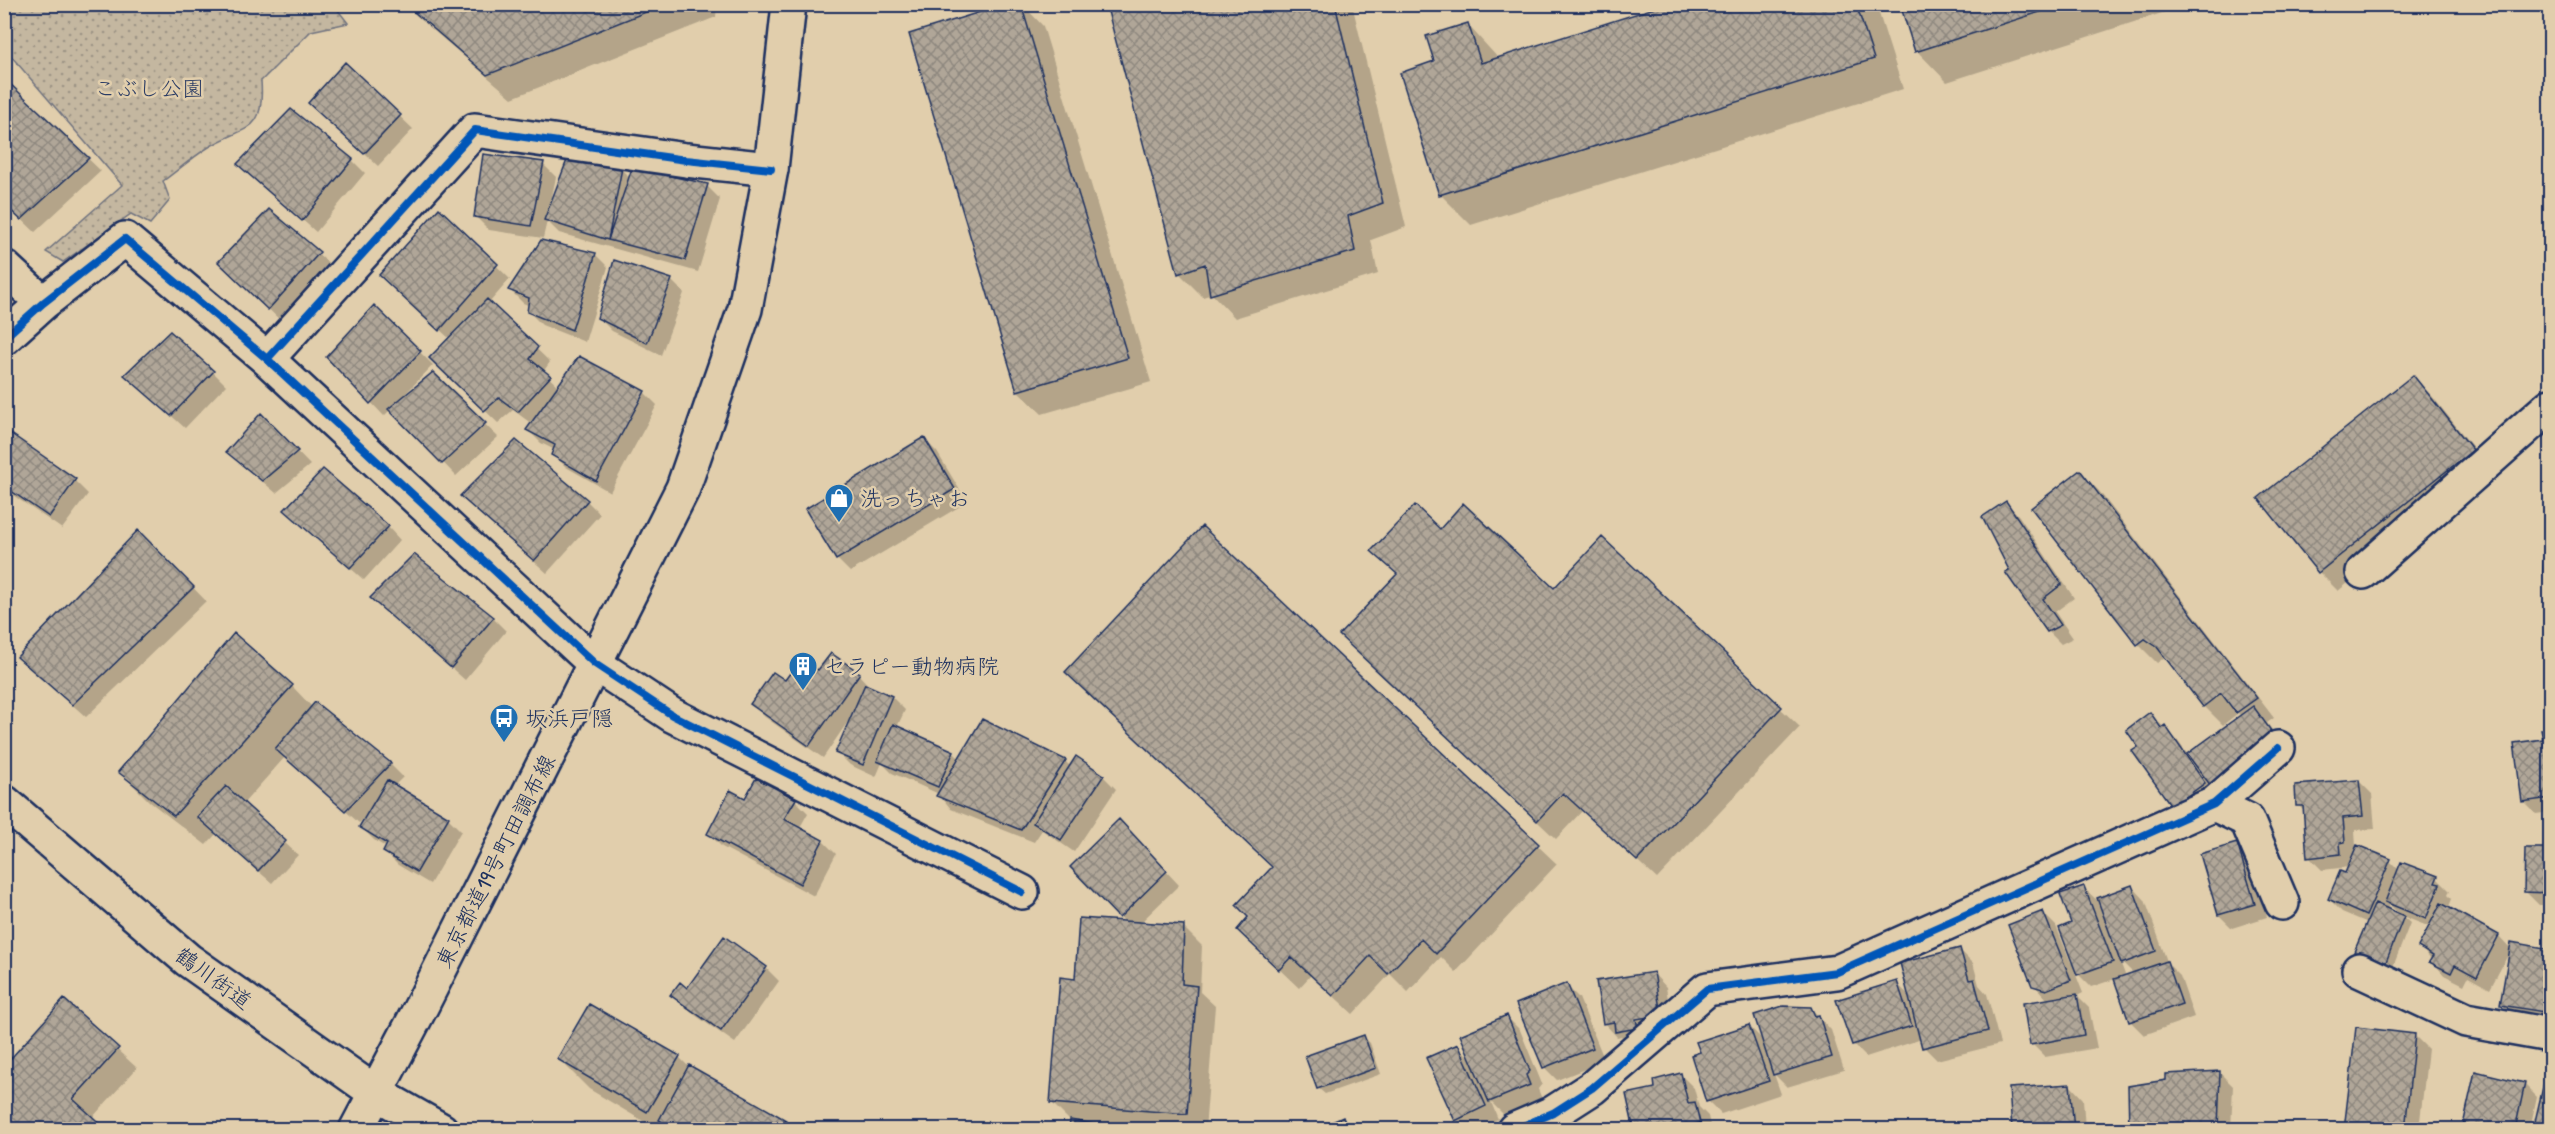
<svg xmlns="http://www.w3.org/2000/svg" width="2555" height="1134" font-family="'Patrick Hand','Klee One',sans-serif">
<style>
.green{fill:url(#green-dots);stroke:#70737f;stroke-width:1.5}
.shadow{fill:#0003;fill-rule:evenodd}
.building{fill:url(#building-cross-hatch);stroke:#1b2f5e;stroke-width:1.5}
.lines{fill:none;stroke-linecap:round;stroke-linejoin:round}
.street-casing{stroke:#1b2f5e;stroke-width:38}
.primary-casing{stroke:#1b2f5e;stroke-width:38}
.street{stroke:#e1ceac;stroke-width:33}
.primary{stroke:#e1ceac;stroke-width:33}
.cycleway-casing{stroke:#e1ceac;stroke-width:11}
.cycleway{stroke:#0057b8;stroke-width:8}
.labels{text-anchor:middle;stroke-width:5;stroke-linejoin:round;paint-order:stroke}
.park-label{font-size:22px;fill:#2c3d65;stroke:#e1ceac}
.poi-label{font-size:22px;fill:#1b2f5e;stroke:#e1ceac;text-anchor:start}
.street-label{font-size:22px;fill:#1b2f5e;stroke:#e1ceac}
</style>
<defs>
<pattern id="green-dots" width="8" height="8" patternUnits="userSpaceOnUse" patternTransform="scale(1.5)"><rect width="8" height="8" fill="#c4b7a0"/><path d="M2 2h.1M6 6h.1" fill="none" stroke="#9e9586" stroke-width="1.8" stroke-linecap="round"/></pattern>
<pattern id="building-cross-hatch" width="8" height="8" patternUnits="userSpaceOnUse" patternTransform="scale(1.5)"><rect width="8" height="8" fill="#b0a698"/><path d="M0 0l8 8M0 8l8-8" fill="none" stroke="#8e887f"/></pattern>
</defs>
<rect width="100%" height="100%" fill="#e1ceac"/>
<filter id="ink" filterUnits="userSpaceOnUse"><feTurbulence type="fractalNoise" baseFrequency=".0167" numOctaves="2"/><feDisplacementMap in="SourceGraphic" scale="12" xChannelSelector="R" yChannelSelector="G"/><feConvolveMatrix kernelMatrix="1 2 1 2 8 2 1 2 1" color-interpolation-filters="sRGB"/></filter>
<g filter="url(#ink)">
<path class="green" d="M4 5H334L348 23 311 31 261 81C265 135 245 125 209 147 193 157 178 170 163 181L170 200 150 224 131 214 63 262 46 252 122 185 5 49Z"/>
<path class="shadow" d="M403 4H717L716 17 512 98Z
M1011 4H1022L1043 26 1151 382 1042 414 1018 391Z
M1107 4H1352L1406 227 1371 240 1378 274 1235 318 1212 294 1203 297 1180 274Z
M1672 4H1876L1903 89 1471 225 1440 194 1436 62 1468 25 1499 59Z
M1902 4H2190L1947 82 1917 51Z
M345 64 413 129 378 166 323 116Z
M4 78 101 171 35 232 4 202 10 179 4 174Z
M352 160 365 173 316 232 239 164Z
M543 164 556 177 551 201H553L622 170 630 178 707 186 720 199 698 272 559 233 547 221 543 238 489 230 476 217Z
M439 210 510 279 489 303 550 362 543 372 559 387 644 392 657 405 610 492 566 467 553 454 555 450 541 443 528 430 532 424 513 410 498 423 444 371 450 339 394 288Z
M269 211 332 266 282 322 220 262Z
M595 254 608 267 585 342 542 325 529 312 530 306 523 303 510 290Z
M671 280 684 293 661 355 612 331 599 318Z
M374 307 433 365 406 393 408 395 433 374 498 437 456 476 391 409 384 416 328 357Z
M213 372 226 385 185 428 126 375Z
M2413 377 2432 396 2491 470 2338 591 2319 572Z
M261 415 310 465 276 493 228 452Z
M7 434 75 481 88 494 62 529 4 489V437Z
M924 439 937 452 967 502 850 572 837 559Z
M2550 452V578L2545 572Z
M2080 472 2099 491 2274 718 2267 723 2289 753 2210 782 2217 796 2186 819 2140 748 2150 714 2177 740 2188 755 2241 716 2238 713 2223 725 2204 706 2165 657 2157 663 2138 644 2033 509Z
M587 501 600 514 547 573 475 509Z
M2006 502 2019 516 2074 598 2055 612 2073 638 2061 644 2048 631 2012 571Z
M299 523 388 527 400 540 364 580Z
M1203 528 1557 864 1456 972 1441 957 1408 992 1390 974 1353 1014 1311 975 1299 988 1258 949 1250 917 1274 867Z
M1440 531 1554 590 1602 539 1800 727 1657 879 1583 810 1556 839 1360 654 1398 575 1373 551Z
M139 532 206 601 86 717 19 657Z
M414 556 493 618 506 631 465 680 372 598Z
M831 655 859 675 871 688 892 697 905 710 897 727 953 752 960 759 1065 761 1071 767 1103 776 1116 789 1074 852 1042 830 1034 842 951 809 939 794 892 773 882 763 876 777 850 765 837 752 849 720 823 758 765 717 752 704 786 682 818 672Z
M292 686 312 707 315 704 390 764 403 777 394 786 448 818 461 831 430 884 398 865 385 852 387 848 374 840 361 827 367 815 359 823 285 757 243 804 298 855 272 883 216 834 206 845 150 802 120 772Z
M2550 730V812L2536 814 2523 801 2545 740 2543 731Z
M2359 781 2372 794 2375 829 2355 830 2356 847 2390 861 2399 870 2437 878 2450 891 2448 895 2452 899 2448 909 2499 936 2511 949 2512 944 2550 950V1023L2515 1017 2502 1004 2510 951 2490 989 2468 977 2464 985 2444 975 2420 947 2430 927 2402 916 2410 923 2391 972 2362 958 2355 952 2368 923 2342 912 2329 899 2349 867 2322 870 2309 857 2305 812 2298 805ZM2390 905 2400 915 2387 910Z
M746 800H795L808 813 799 829 823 841 836 854 814 896 722 847 709 834Z
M1132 835 1179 885 1139 924 1183 927 1202 946 1200 992 1215 1006 1205 1130H1169L1100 1124V1126L1070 1121 1051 1102 1076 980 1126 923 1072 867Z
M2236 845 2249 858 2267 917 2232 928 2219 915Z
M2526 850H2550V905H2539L2526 892Z
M2132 886 2145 900 2168 964 2180 976 2194 1017 2144 1035 2131 1022 2115 979 2091 987 2074 970 2083 993 2077 996 2089 1008 2097 1048 2045 1057 2032 1044 2048 1000 2034 985 2043 913 2056 926 2071 963 2073 962V924L2084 888 2102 905ZM2119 959 2134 974 2126 977Z
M1959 949 1973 963 1979 985 1987 994 2000 1044 1937 1060 1924 1047 1922 1039 1866 1057 1853 1044 1896 983 1911 997Z
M766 968 779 981 735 1043 685 1008 672 995Z
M1653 973 1666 987 1673 1028 1630 1044 1621 1036 1617 1037 1604 1023Z
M1566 985 1579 998 1605 1061 1557 1080 1544 1067Z
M64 1001 137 1068 92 1118 4 1130Z
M1811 1008 1831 1030 1844 1070 1787 1087 1774 1074 1781 1094 1721 1114 1708 1101 1749 1026 1764 1041Z
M1507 1017 1520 1030 1542 1084 1538 1089 1542 1099 1503 1114 1491 1102 1498 1119 1476 1130H1466L1456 1120 1457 1045 1473 1061Z
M1363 1036 1370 1043 1381 1074 1325 1094 1318 1088Z
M2415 1036 2428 1049 2419 1130H2346Z
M679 1057 690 1068 785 1121 794 1130H658L589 1089 559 1059Z
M2220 1073 2233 1086 2231 1130H2131Z
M1681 1075 1694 1088 1699 1107 1708 1116 1711 1130H1636L1657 1089Z
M2547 1076H2550V1130H2535Z
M2524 1084 2537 1097 2530 1130H2464Z
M2070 1085 2083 1099 2085 1130H2014Z
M1342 1119 1353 1130H1318Z"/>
<path class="building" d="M405 4H666L487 75Z
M1006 4H1021L1128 358 1017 391 909 34Z
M1106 4H1335L1383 203 1348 216 1355 251 1210 295 1205 264 1178 274Z
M1667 4H1856L1874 59 1439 195 1400 73 1434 61 1426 36 1468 23 1481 63Z
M1900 4H2065L1915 52Z
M345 62 401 115 364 154 308 103Z
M8 82 89 158 21 220 4 204V181L8 179 4 175V86Z
M291 109 353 159 302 221 237 164Z
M483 154 544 162 531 226 474 217Z
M567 160 622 168 608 240 544 220Z
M632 168 708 184 685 260 608 240Z
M439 208 498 264 439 331 379 275Z
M269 209 320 252 268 310 218 262Z
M541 240 596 253 572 330 527 312 529 298 508 290Z
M614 260 672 279 647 343 597 318Z
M487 299 538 347 530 359 551 376 518 412 499 398 484 411 429 358Z
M374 305 421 351 370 404 326 357Z
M170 331 214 371 171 416 124 375Z
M579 356 645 391 596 481 551 455 555 445 526 430Z
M433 372 486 423 442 464 388 409Z
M2413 375 2473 450 2318 573 2258 498Z
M261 413 298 451 262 481 226 452Z
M2550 423V573H2543Z
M7 431 76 479 49 517 4 486V434Z
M924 437 955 489 836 560 805 509Z
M516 440 588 500 534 561 460 496Z
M323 469 389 526 350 568 284 510Z
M2080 470 2257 698 2236 713 2221 693 2203 707 2157 647 2145 639 2137 645 2031 508Z
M2006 501 2062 584 2043 599 2061 625 2047 632 2005 572 2009 570 1982 517Z
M1463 503 1554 588 1602 537 1782 707 1637 861 1563 793 1537 821 1339 635 1397 574 1371 551 1415 505 1440 529Z
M1202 526 1539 844 1436 954 1421 939 1388 974 1370 956 1333 996 1291 957 1279 970 1237 930 1248 917 1236 905 1272 867 1065 672Z
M138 530 194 587 72 705 17 657Z
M414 554 494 617 451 668 370 598Z
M234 633 293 685 174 816 118 772Z
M831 653 860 673 809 746 750 704 773 672 785 680 801 658 818 670Z
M865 684 892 696 863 765 835 753Z
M315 702 391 763 345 811 275 749Z
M2253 706 2277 739 2211 786 2187 754Z
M2150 712 2161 728 2165 725 2205 783 2172 807 2132 751 2138 747 2126 730Z
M982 719 1066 760 1021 830 936 796Z
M893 724 954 751 938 787 877 761Z
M2550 729V798L2522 802 2514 743 2543 739 2541 730Z
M1076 756 1104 775 1061 840 1033 823Z
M756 778 796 799 784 819 823 840 800 884 707 834 730 790 745 798Z
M387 780 449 817 417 872 383 852 387 844 359 827Z
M2359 780 2363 816 2343 818 2345 842 2340 843 2341 854 2307 858 2303 806H2296L2295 785Z
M226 786 286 841 258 871 197 817Z
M1119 819 1167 871 1119 918 1070 867Z
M2237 843 2255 904 2218 915 2200 854Z
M2357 845 2391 859 2366 916 2328 899 2340 871 2345 873Z
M2525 848H2550V893L2524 892Z
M2401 862 2438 876 2435 883 2440 884 2426 919 2385 902Z
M2132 885 2156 951 2121 964 2097 898Z
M2084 886 2113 962 2077 975 2059 928 2071 923 2060 894Z
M2375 903 2404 916 2384 967 2354 952Z
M2441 903 2499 935 2477 977 2455 965 2451 973 2429 962 2433 956 2418 947Z
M2043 911 2071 980 2046 990 2032 986 2008 925Z
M1079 918 1184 925 1182 984 1197 986 1187 1114 1050 1103 1060 977 1075 979Z
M724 936 767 967 721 1031 670 995 680 982 687 988Z
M2511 942 2550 949V1013L2500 1005Z
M1960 948 1969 980 1974 979 1988 1031 1922 1048 1900 963Z
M2167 961 2182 1004 2129 1022 2114 979Z
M1654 972 1661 1015 1636 1019 1638 1028 1615 1032 1614 1022 1603 1024 1596 981Z
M1897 981 1912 1026 1852 1045 1836 1000Z
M1567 983 1593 1048 1543 1068 1516 1004Z
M2077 994 2084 1035 2030 1045 2023 1003Z
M64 999 119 1048 73 1099 107 1130H4V1066Z
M589 1004 680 1056 647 1112 557 1059Z
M1783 1006 1811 1007 1815 1016 1819 1015 1832 1057 1773 1075 1754 1015Z
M1507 1015 1530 1071 1526 1075 1530 1085 1489 1102 1460 1035Z
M1749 1025 1769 1081 1706 1102 1691 1055 1700 1052 1696 1042Z
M2356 1027 2415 1034 2405 1130H2344Z
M1364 1035 1376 1068 1317 1089 1305 1056Z
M1458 1044 1486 1106 1455 1121 1426 1058Z
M689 1065 786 1120 780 1130H676L659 1120Z
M2220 1071 2218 1130H2129L2128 1086 2166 1080V1074Z
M2475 1071 2525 1083 2515 1130H2462Z
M1681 1073 1688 1103 1695 1102 1700 1123 1671 1130H1634L1626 1094 1655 1088 1654 1080Z
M2546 1074 2550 1075V1130H2533Z
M2070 1084 2074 1130H2012L2009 1088Z
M1343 1117 1348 1130H1314Z
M1070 1120 1131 1130H1069Z"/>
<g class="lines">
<g class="street-casing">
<path id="street" d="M4 267 43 303
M4 338 43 303 125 239 267 359 595 664 672 715 1022 892
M267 359 475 130 686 160 771 169
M2363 572 2550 406
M2214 804 2247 820 2282 903
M2359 970 2466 1020 2550 1035
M1514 1130 1553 1113 1592 1088 1707 989 1837 972 2214 804 2278 748"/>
</g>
<g class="primary-casing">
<path id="primary" d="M4 802 188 960 376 1093 441 1130
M356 1130 422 1005 683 488 745 309 771 169 789 4"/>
</g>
<use href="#street" class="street"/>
<use href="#primary" class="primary"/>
<g class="cycleway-casing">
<path id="cycleway" d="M4 338 43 303 125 239 267 359 595 664 672 715 1022 892
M267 359 475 130 686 160 771 169
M1514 1130 1553 1113 1592 1088 1707 989 1837 972 2214 804 2278 748"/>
</g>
<use href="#cycleway" class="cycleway"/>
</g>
</g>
<defs>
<g id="shop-pin" transform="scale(1.5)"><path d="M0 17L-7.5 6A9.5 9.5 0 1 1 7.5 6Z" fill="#1f6fb2" stroke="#e1ceac"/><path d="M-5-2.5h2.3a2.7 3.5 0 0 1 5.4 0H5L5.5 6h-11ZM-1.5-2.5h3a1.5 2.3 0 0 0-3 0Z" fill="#fff"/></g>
<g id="building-pin" transform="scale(1.5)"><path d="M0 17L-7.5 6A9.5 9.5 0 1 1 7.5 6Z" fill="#1f6fb2" stroke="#e1ceac"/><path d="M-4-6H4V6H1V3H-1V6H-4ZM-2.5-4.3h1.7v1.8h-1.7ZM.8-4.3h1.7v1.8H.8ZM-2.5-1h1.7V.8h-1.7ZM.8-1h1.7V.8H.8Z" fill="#fff"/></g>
<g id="bus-pin" transform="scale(1.5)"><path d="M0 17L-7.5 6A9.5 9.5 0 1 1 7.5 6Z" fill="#1f6fb2" stroke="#e1ceac"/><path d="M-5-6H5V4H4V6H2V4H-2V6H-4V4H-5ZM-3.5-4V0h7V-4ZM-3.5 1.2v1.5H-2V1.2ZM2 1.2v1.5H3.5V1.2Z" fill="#fff"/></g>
</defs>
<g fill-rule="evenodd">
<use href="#shop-pin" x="839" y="498"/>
<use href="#building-pin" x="803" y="666"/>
<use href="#bus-pin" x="504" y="718"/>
</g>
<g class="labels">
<g class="park-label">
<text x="149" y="96">こぶし公園</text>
</g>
<g class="poi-label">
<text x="860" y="506">洗っちゃお</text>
<text x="824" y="674">セラピー動物病院</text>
<text x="525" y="726">坂浜戸隠</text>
</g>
<g class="street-label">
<text transform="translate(495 861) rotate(-63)" y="8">東京都道19号町田調布線</text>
<text transform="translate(214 978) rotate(36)" y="8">鶴川街道</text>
</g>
</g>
<rect width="2555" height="1134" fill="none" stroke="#e1ceac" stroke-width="24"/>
<rect x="12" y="12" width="2531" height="1110" fill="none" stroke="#1b2f5e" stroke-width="2" filter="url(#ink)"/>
</svg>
